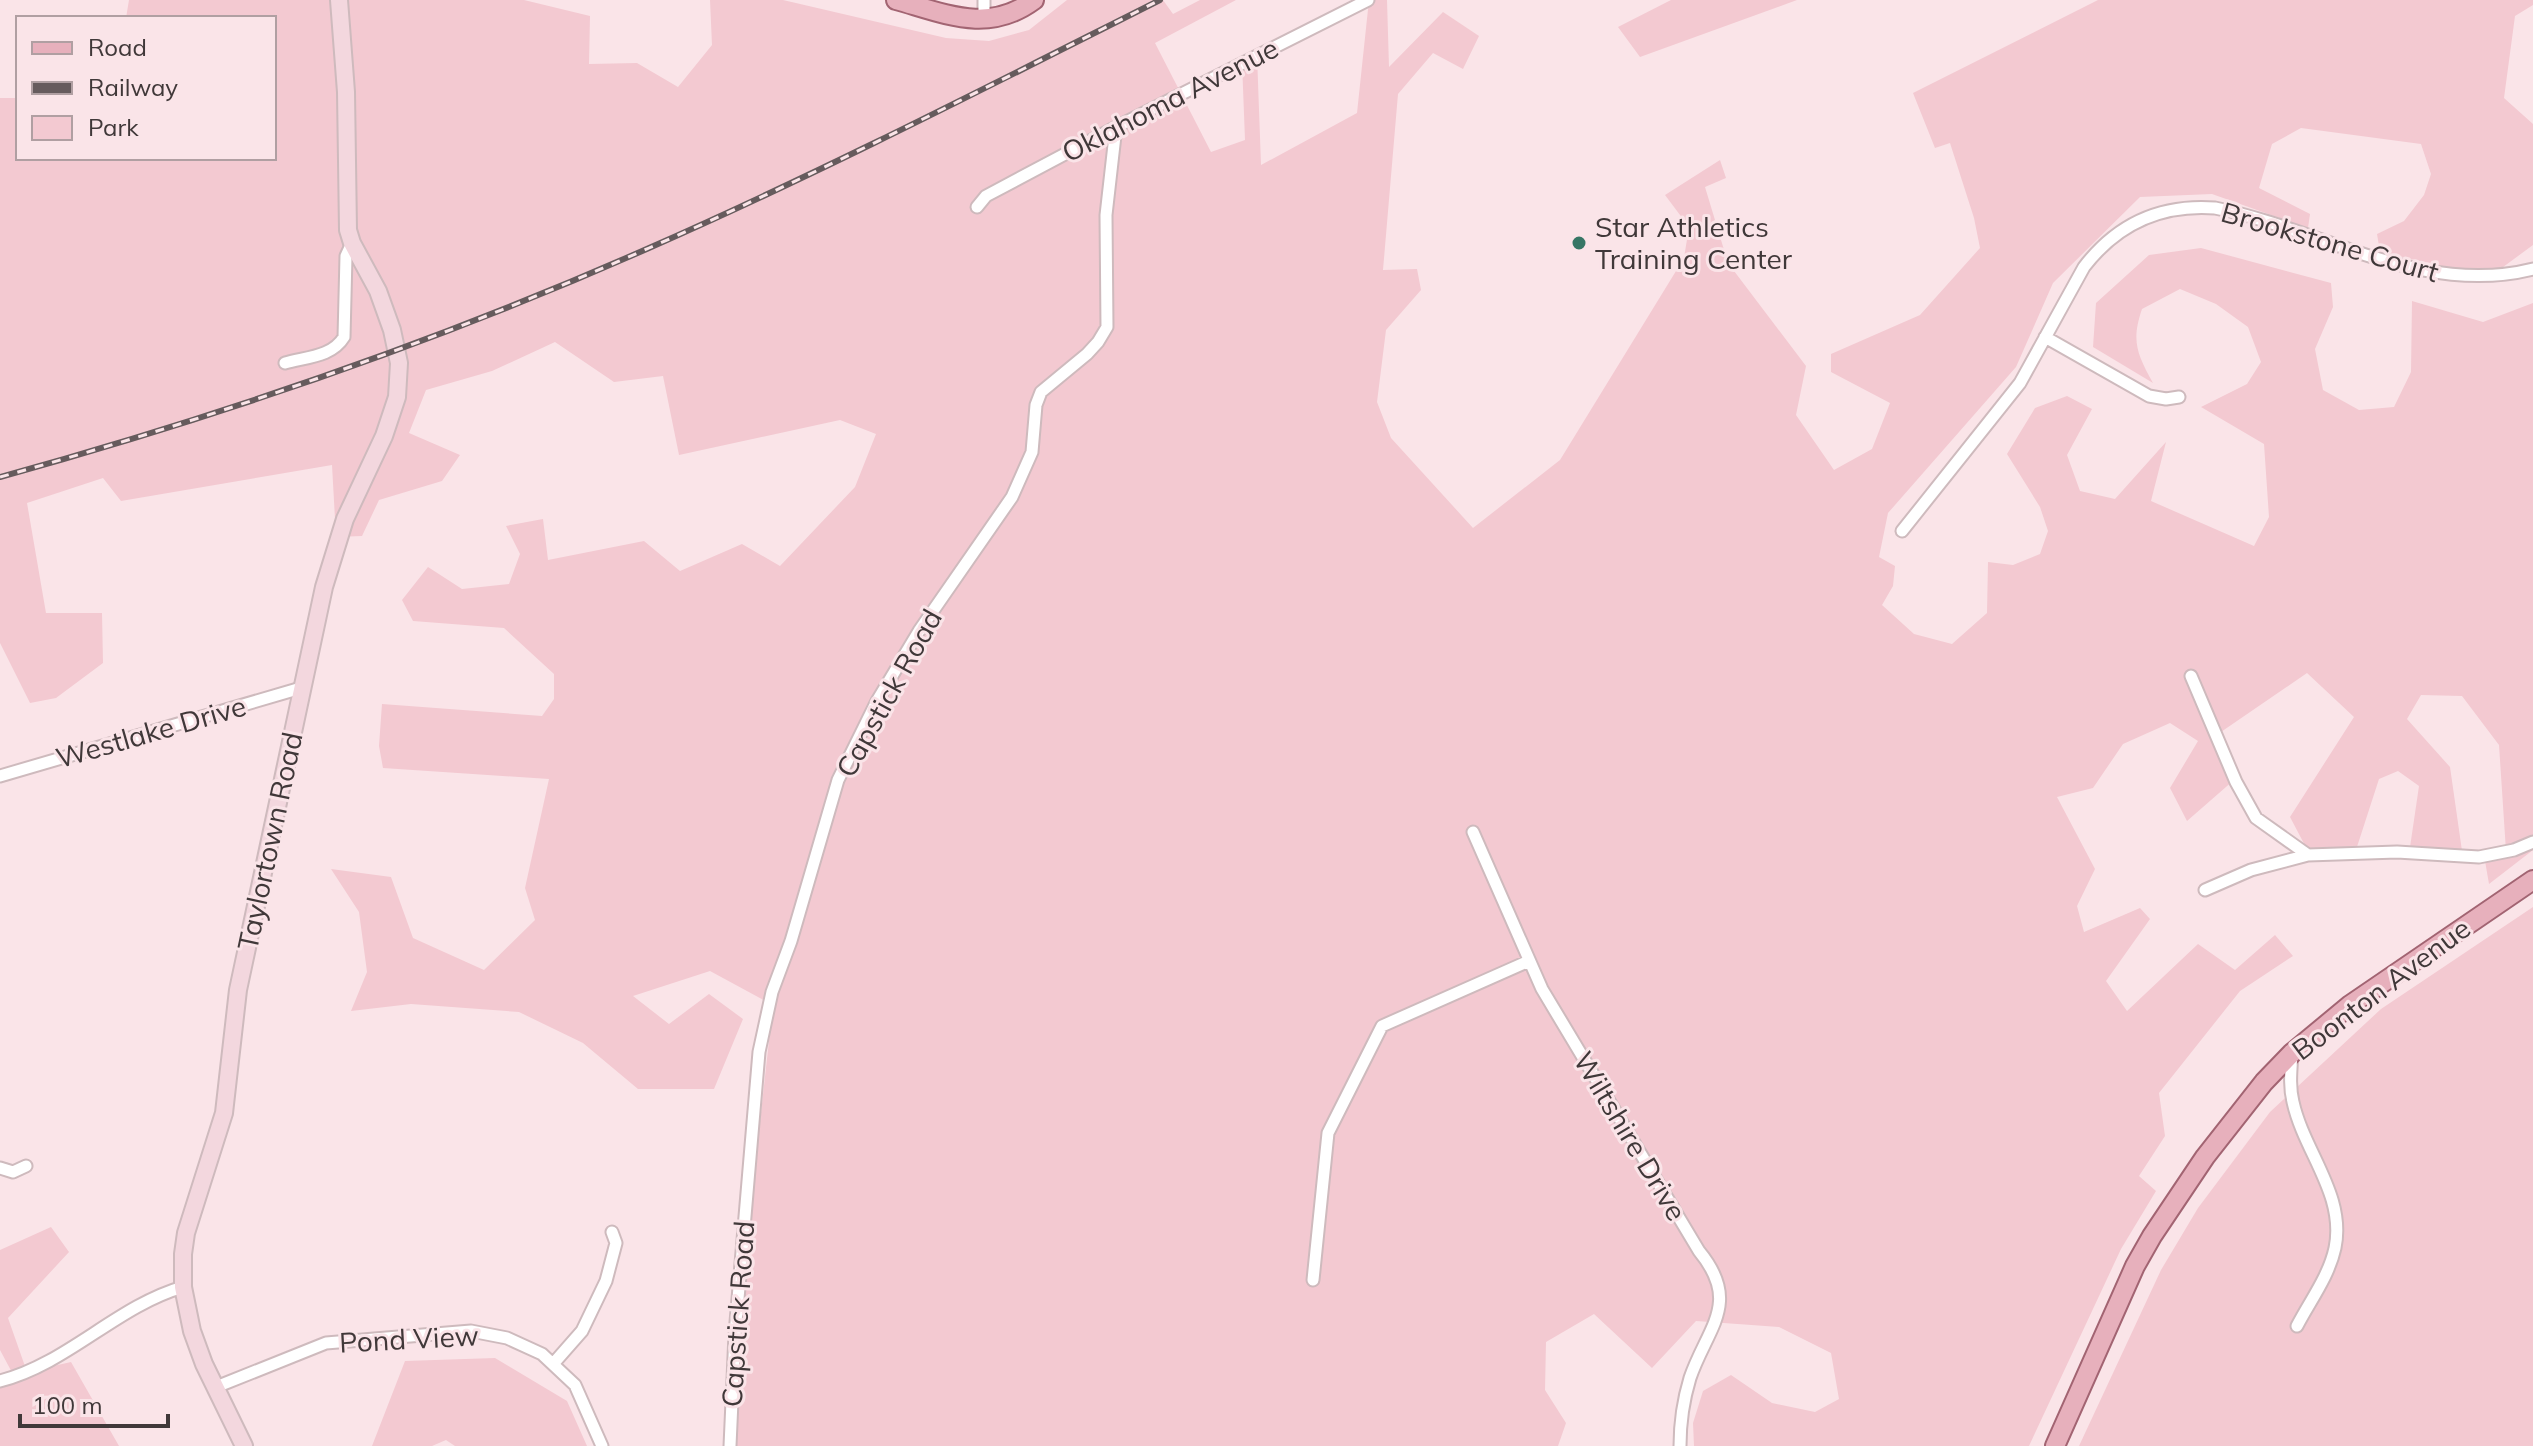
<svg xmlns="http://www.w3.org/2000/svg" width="2533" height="1446" font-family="Mulish,sans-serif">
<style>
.green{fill:#f3c9d1}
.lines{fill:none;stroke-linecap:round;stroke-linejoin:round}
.street-casing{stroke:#cebabd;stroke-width:15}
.secondary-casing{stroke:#cebabd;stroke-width:20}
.primary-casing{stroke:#a26472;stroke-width:22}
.street{stroke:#fff;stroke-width:11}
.secondary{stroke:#f3d7de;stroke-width:16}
.primary{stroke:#e7b0bc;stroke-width:18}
.rail-casing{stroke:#665b5d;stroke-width:6}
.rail{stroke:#fae4e8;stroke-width:3;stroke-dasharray:9;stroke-linecap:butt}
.poi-dot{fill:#367665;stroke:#fae4e8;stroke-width:3}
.labels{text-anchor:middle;stroke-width:6;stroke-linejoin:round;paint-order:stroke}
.street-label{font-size:28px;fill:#403839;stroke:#fae4e8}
.poi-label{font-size:28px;fill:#403839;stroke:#fae4e8;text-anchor:start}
</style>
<rect width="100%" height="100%" fill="#fae4e8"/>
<path class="green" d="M129 0H524L590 16 589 64 637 63 678 87 712 45 710 0H783L946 38 989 41 1029 30 1067 0H1163L1173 14 1200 0H1236L1155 43 1211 152 1245 140 1242 62 1257 55 1261 165 1357 113 1369 0H1387L1389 67 1443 12 1479 36 1463 69 1433 53 1398 94 1383 270 1417 269 1421 290 1386 330 1377 402 1391 438 1473 528 1560 460 1684 258 1689 227 1665 195 1720 160 1726 178 1705 187 1728 263 1806 366 1796 415 1834 470 1872 449 1890 403 1831 372V354L1920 315 1980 248 1974 218 1950 143 1935 148 1913 93 2098 0H2533V5L2515 16 2504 98 2533 124V245L2499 270 2472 273 2380 252 2377 234 2404 221 2424 195 2431 174 2421 144 2301 128 2272 144 2259 188 2310 214 2308 228 2212 194 2140 197 2053 283 2016 367 1888 513 1879 557 1895 566 1893 586 1882 605 1914 634 1952 644 1987 613 1988 562 2013 565 2040 554 2048 531 2040 507 2007 454 2035 408 2067 396 2092 409 2067 455 2080 491 2115 499 2166 442 2151 501 2254 546 2269 517 2264 444 2201 407 2247 384 2261 362 2248 327 2216 304 2180 289 2142 309C2131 341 2137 354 2153 383L2093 347 2096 303 2149 255 2201 248 2331 283 2333 307 2315 349 2323 390 2359 410 2394 407 2411 372 2412 301 2483 322 2533 303V850L2489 884 2484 855 2506 851 2499 745 2462 696 2421 695 2407 719 2450 767 2463 858 2409 854 2419 786 2398 771 2379 779 2355 853H2309L2290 817 2354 717 2307 673 2218 734 2234 780 2187 821 2170 788 2198 741 2170 723 2123 744 2093 788 2057 797 2095 869 2077 906 2084 932 2140 908 2150 919 2106 981 2127 1011 2198 944 2235 970 2275 935 2293 956 2240 991 2159 1093 2165 1136 2139 1176 2156 1191 2121 1249 2029 1446H1694L1693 1423 1703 1391 1731 1375 1772 1403 1815 1412 1839 1399 1831 1353 1779 1327 1696 1321 1652 1368 1594 1314 1546 1342 1545 1390 1566 1423 1558 1446H732L734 1355 773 1005 710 971 633 996 669 1024 709 994 743 1019 714 1089H638L583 1043 519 1012 411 1004 351 1011 367 972 359 912 331 869 391 877 413 938 484 970 535 920 525 888 549 779 383 768 379 746 382 704 542 716 554 699V674L504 628 413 621 402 600 428 567 462 589 509 584 520 554 506 526 543 519 548 560 644 541 680 571 742 544 780 566 855 487 876 434 840 420 679 455 663 376 614 382 555 342 492 371 426 390 409 433 460 455 442 481 379 500 362 536 336 537 332 465 121 501 103 478 27 503 46 613H102L103 663 56 698 30 703 0 643V98H18V158H274V18H126Z
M1671 0H1797L1640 57 1618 27Z
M2533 907V1446H2079L2161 1270 2198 1208 2270 1112 2381 1009Z
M51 1227 69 1252 8 1318 27 1372 71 1362 119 1446H0V1386L15 1378 0 1350V1250Z
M495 1358 567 1401 587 1446H455L446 1440 432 1446H372L405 1361Z"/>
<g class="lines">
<g class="street-casing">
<path id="street" d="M984 20V0
M977 207 986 196 1116 127 1368 0
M2045 337 2149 396 2166 399 2179 397
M285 363C306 357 332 357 344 337L346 256 352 243
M1902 531 2020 383 2084 267C2117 224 2161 204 2215 208 2321 229 2422 297 2533 269
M2191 676 2236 782 2256 818 2308 855 2397 852 2479 857 2514 850 2533 842
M0 776 301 688
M1473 832 1542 989 1699 1251C1742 1303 1707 1328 1690 1378 1683 1401 1680 1422 1680 1446
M2205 890 2251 870 2308 855
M2292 1053C2291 1070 2289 1086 2293 1102 2304 1152 2346 1195 2335 1248 2329 1276 2310 1301 2297 1326
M0 1168 13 1172 26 1166
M1313 1280 1328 1133 1382 1026 1529 961
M553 1364 582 1331 606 1281 616 1243 612 1232
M0 1381C67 1364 117 1306 183 1287
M216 1387 326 1343 471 1331 507 1338 542 1354 575 1385 602 1446
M730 1446 735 1334 759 1052 772 992 791 941 838 780 877 701 919 631 1012 497 1032 452 1036 405 1041 392 1087 354 1098 342 1107 327 1106 215 1116 127"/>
</g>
<g class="secondary-casing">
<path id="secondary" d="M244 1446 204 1364 192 1331 183 1287V1254L186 1233 224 1113 238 990 324 587 345 519 384 436 397 397 399 363 392 330 378 291 352 243 348 230 346 92 339 0"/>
</g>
<g class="primary-casing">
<path id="primary" d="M896 0C946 14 988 34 1034 0
M2055 1446 2135 1266 2152 1236 2205 1157 2264 1082 2292 1053 2350 1005 2533 880"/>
</g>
<use href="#street" class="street"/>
<use href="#secondary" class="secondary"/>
<use href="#primary" class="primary"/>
<g class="rail-casing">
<path id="rail" d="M0 477C221 416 439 341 649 248 822 172 991 85 1160 0"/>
</g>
<use href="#rail" class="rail"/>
</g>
<circle class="poi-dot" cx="1579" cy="243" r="8"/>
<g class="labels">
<g class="street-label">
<text transform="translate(1170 100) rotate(-27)" y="10">Oklahoma Avenue</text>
<text transform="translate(2330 242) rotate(16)" y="10">Brookstone Court</text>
<text transform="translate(889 693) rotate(-61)" y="10">Capstick Road</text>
<text transform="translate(151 732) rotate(-16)" y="10">Westlake Drive</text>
<text transform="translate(270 841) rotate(-78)" y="10">Taylortown Road</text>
<text transform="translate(2381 989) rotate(-37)" y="10">Boonton Avenue</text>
<text transform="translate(1630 1136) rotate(59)" y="10">Wiltshire Drive</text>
<text transform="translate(738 1314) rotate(-86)" y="10">Capstick Road</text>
<text transform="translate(409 1339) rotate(-3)" y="10">Pond View</text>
</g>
<g class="poi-label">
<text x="1595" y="237">Star Athletics<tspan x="1595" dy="32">Training Center</tspan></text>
</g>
</g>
<rect x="16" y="16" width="260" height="144" fill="#fae4e8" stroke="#b09fa2" stroke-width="2"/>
<rect x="32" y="42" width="40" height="12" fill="#e7b0bc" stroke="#b09fa2" stroke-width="2"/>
<text x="88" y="56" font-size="24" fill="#403839">Road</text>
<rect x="32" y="82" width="40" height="12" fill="#665b5d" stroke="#b09fa2" stroke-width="2"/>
<text x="88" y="96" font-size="24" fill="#403839">Railway</text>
<rect x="32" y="116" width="40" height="24" fill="#f3c9d1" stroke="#b09fa2" stroke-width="2"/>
<text x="88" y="136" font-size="24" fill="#403839">Park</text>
<path d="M20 1414v12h148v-12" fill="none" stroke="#403839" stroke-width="4"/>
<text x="32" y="1414" font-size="24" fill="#403839" stroke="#fae4e8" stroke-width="6" paint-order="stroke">100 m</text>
</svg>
